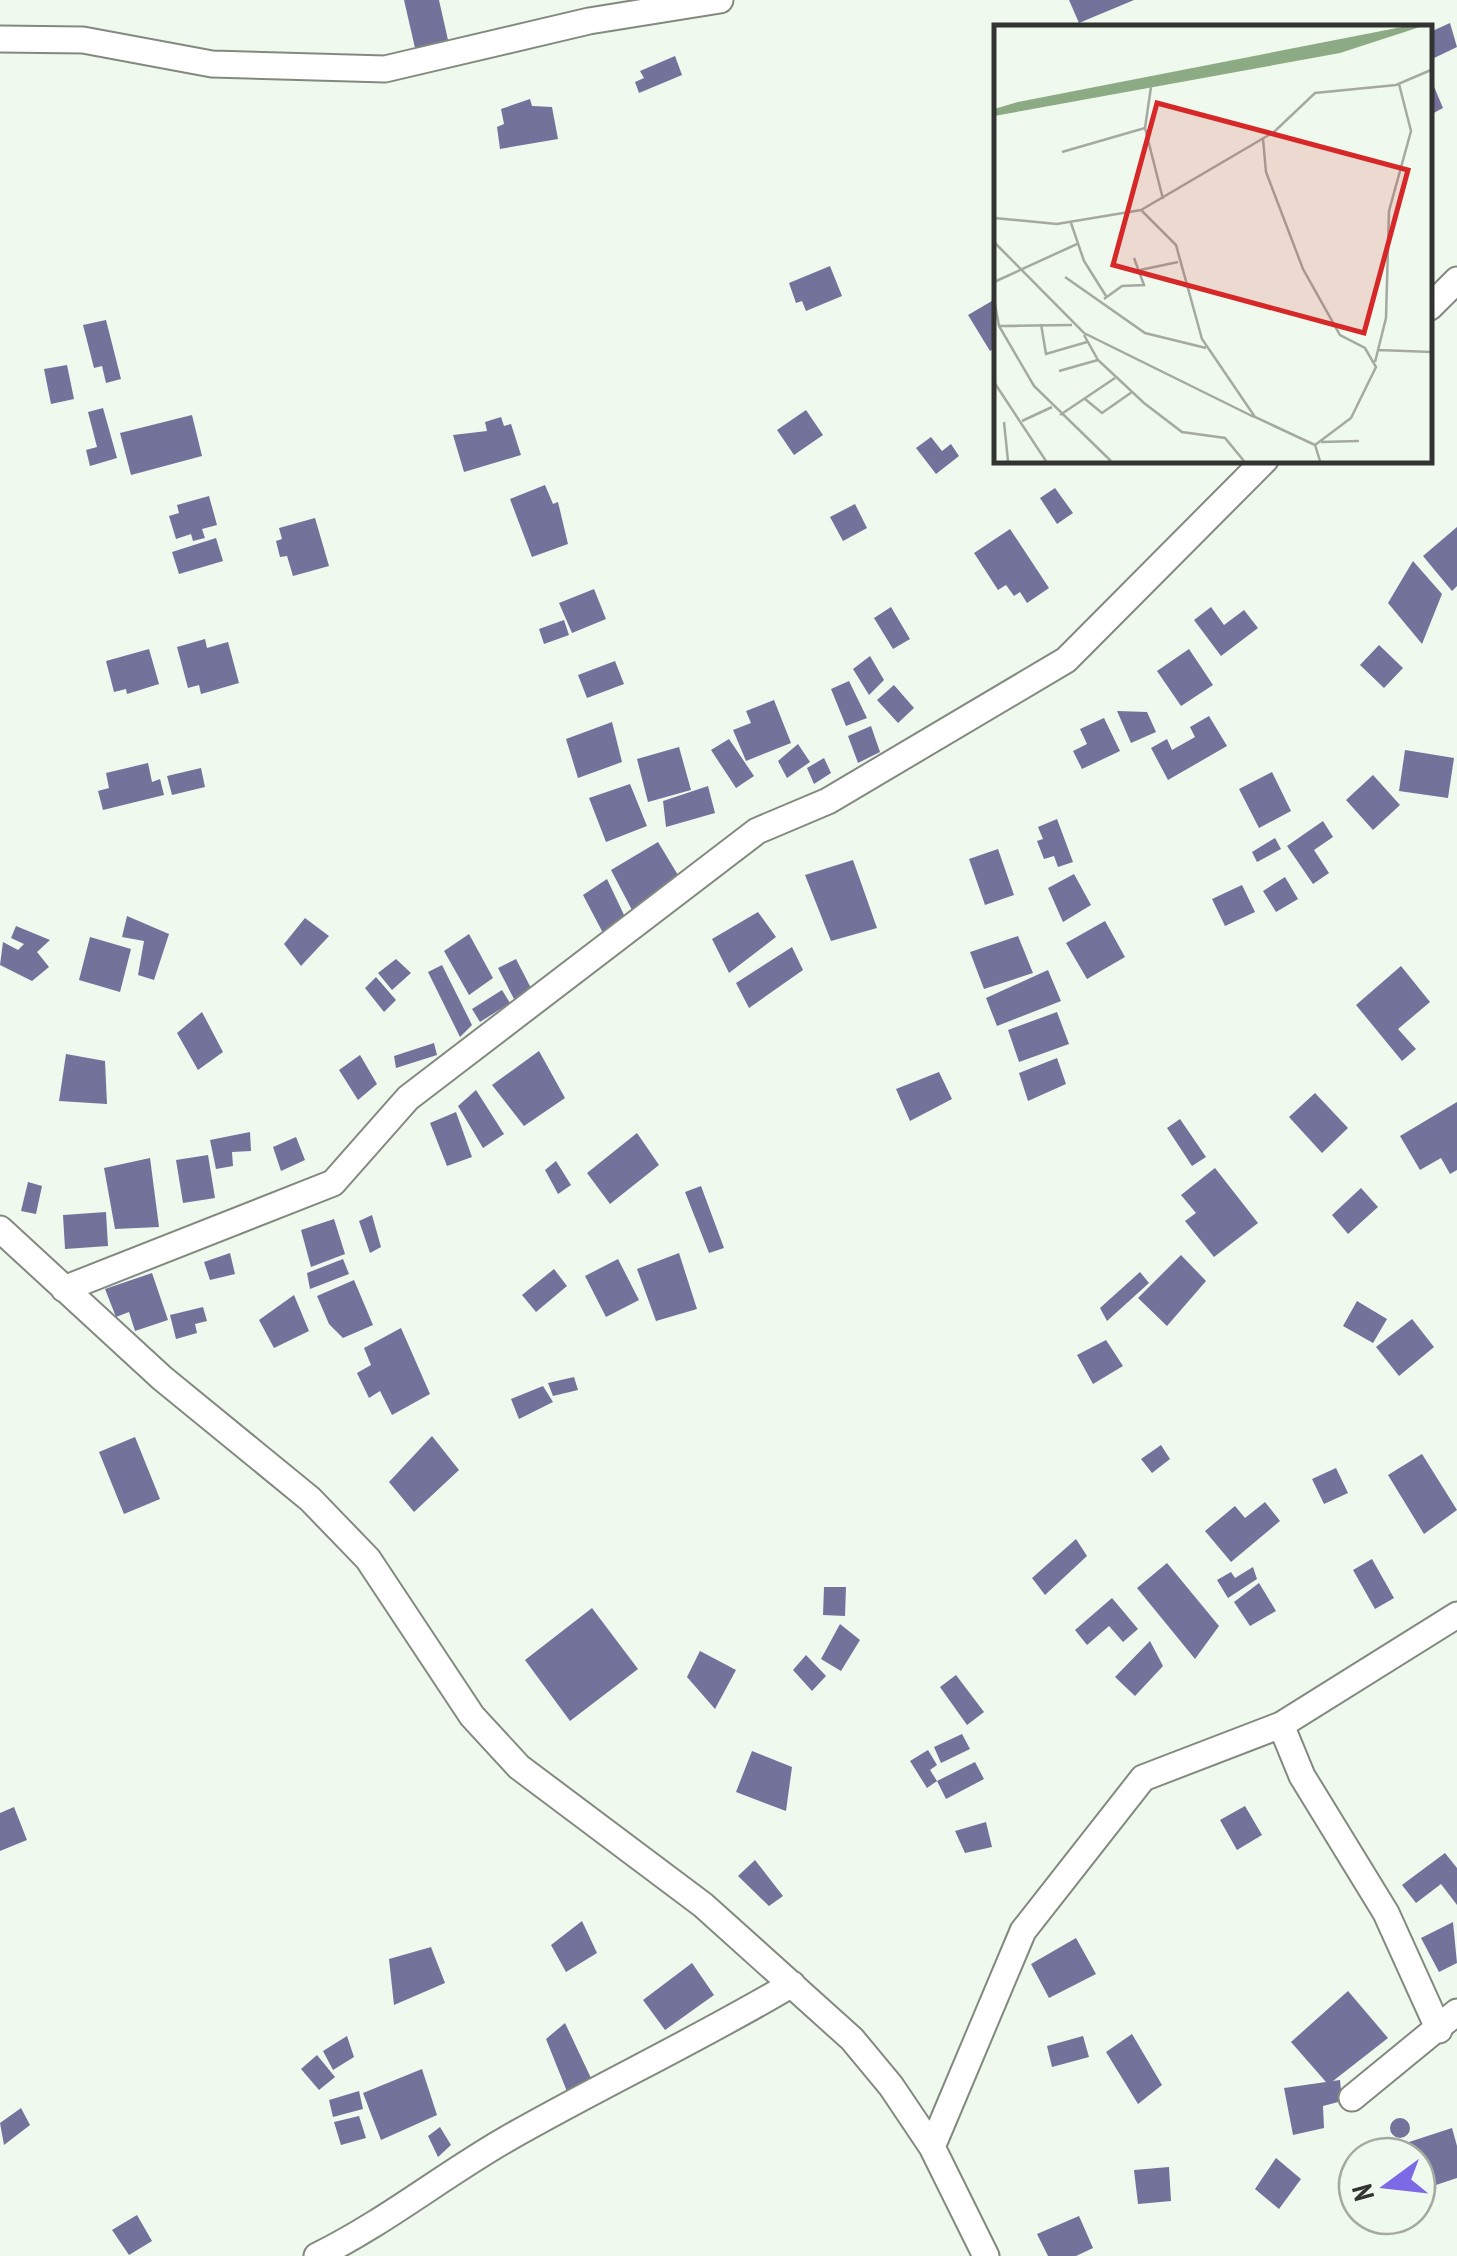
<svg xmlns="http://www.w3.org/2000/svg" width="1457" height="2256" font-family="'PT Sans Narrow',sans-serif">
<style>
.building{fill:#73729b}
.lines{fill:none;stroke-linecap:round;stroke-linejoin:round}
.minor-casing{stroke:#828a80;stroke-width:29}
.minor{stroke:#fff;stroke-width:25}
.inset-road{fill:none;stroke:#a4aaa2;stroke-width:2.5}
.view{fill:#d62828;fill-opacity:0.15;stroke:#d62828;stroke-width:5}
.inset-edge{fill:none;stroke:#313430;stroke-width:5}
</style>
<rect width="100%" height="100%" fill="#f0f9ee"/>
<path class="building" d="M404 0H439L448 40 415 48Z
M1069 0H1134L1079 23Z
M1450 23 1457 47 1430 60V32Z
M675 56 682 75 639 93 635 82 644 78 640 71Z
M1430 77 1443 108 1430 115Z
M530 99 532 106 552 107 558 139 500 149 497 127 504 124 501 109Z
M830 266 842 296 806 311 802 301 796 303 789 283Z
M997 298V347L990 351 968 315Z
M106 320 121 379 106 383 102 366 94 368 83 325Z
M67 365 74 399 51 404 44 369Z
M103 408 117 458 90 466 86 450 97 447 88 412Z
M806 410 823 435 794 455 777 430Z
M192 415 202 456 131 475 120 433Z
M501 417 504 426 511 424 521 455 464 472 453 435 487 431 485 422Z
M931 437 942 451 951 444 959 456 936 474 916 448Z
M545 485 553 504 558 502 568 544 532 557 510 499Z
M1055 488 1073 513 1057 524 1040 498Z
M209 496 217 525 202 529 205 538 193 541 191 534 176 539 169 516 179 513 177 505Z
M855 504 867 528 843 541 830 517Z
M315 518 329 566 293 576 287 556 280 557 276 541 282 539 279 528Z
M1457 527V586L1452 591 1423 556Z
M1010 529 1049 588 1027 603 1020 592 1014 596 1006 585 998 590 974 553Z
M216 538 223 561 179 574 172 552Z
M1413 561 1442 594 1422 644 1388 603Z
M594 589 606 619 572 633 559 603Z
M891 607 910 639 893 649 874 618Z
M1211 607 1224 625 1244 610 1258 628 1221 656 1194 620Z
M564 620 569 635 544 644 539 629Z
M205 639 207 648 228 642 239 683 201 694 199 685 188 688 177 647Z
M1379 645 1403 668 1384 688 1360 665Z
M149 649 159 684 127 694 126 689 114 692 106 661Z
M1189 649 1213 685 1181 706 1157 671Z
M870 656 884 680 869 695 853 669Z
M615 661 624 684 587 698 578 675Z
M849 681 867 718 846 726 831 689Z
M894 685 914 708 898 723 877 700Z
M774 700 791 743 746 761 733 730 751 723 746 711Z
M1117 711 1147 712 1156 732 1131 743Z
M1209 716 1227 746 1168 780 1151 748 1167 739 1172 750 1195 737 1190 727Z
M1104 718 1120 751 1082 769 1073 751 1087 744 1080 729Z
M612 722 622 762 578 778 566 739Z
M871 726 880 752 858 763 848 736Z
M729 739 754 776 736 788 711 750Z
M798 744 810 762 787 778 778 761Z
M679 747 691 790 648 802 637 759Z
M1405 750 1454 758 1448 798 1399 791Z
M824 758 831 773 814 784 807 768Z
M148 763 152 782 160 779 164 795 103 810 98 791 109 788 106 773Z
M201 768 205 787 172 795 167 776Z
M1272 772 1291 811 1259 828 1239 789Z
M1373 775 1400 805 1373 830 1346 800Z
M630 784 647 826 606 842 589 798Z
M708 786 715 813 666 827 663 801Z
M1057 819 1073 862 1058 867 1054 856 1044 859 1037 841 1043 839 1038 827Z
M1323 821 1333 837 1314 850 1329 873 1313 884 1287 846Z
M1275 838 1281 849 1257 862 1252 852Z
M658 842 681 880 632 910 611 870Z
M998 849 1014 895 985 905 969 859Z
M853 860 877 928 831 941 805 875Z
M1074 874 1091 905 1063 922 1048 888Z
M1285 877 1298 899 1276 912 1263 891Z
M607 879 625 917 603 933 583 895Z
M1242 885 1255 912 1225 926 1212 899Z
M758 912 776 937 729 973 712 939Z
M127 916 169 934 154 980 138 975 144 941 122 937Z
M305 918 329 936 301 966 284 944Z
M1105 921 1125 957 1087 979 1066 943Z
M16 926 50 940 37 952 49 967 32 981 0 965 3 942 18 950 24 944 11 938Z
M469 934 493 978 469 995 444 951Z
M1018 936 1033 973 984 989 970 952Z
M90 937 131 949 120 992 79 980Z
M792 947 803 970 749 1008 736 983Z
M396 959 411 973 392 990 378 973Z
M516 959 532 990 514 999 498 968Z
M442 965 472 1025 460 1037 428 972Z
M1401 966 1430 1002 1398 1029 1416 1049 1402 1061 1356 1005Z
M1048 970 1061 1001 997 1026 986 998Z
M376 977 396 1000 384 1012 365 988Z
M502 990 510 1003 480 1022 472 1009Z
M202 1012 223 1052 198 1070 177 1033Z
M1057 1012 1069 1044 1019 1062 1008 1030Z
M434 1043 437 1055 396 1068 394 1056Z
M539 1051 565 1098 524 1126 492 1085Z
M66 1054 105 1061 107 1104 59 1101Z
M360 1055 377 1084 358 1100 339 1070Z
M1057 1058 1066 1084 1028 1101 1019 1073Z
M939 1072 952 1099 910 1121 896 1089Z
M476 1090 504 1134 483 1148 458 1106Z
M1315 1093 1348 1128 1322 1153 1289 1117Z
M1457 1102V1170L1450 1174 1441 1158 1420 1170 1400 1136Z
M456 1112 472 1157 447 1166 430 1123Z
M1180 1119 1206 1157 1192 1166 1167 1128Z
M250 1132 251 1151 232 1152 233 1166 216 1169 210 1140Z
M637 1133 659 1165 610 1204 587 1173Z
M296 1137 305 1160 281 1171 273 1147Z
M208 1155 215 1198 183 1203 176 1160Z
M150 1158 159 1227 115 1229 104 1168Z
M556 1161 571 1185 558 1194 545 1170Z
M1215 1168 1258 1223 1214 1257 1185 1221 1196 1213 1181 1195Z
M28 1182 42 1186 36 1214 21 1211Z
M701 1186 724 1248 709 1253 685 1192Z
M1361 1188 1378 1207 1348 1234 1332 1215Z
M106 1212 108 1246 65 1249 63 1215Z
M372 1215 381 1247 370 1253 359 1221Z
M334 1219 345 1254 311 1267 301 1230Z
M230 1253 235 1274 210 1280 204 1262Z
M679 1253 697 1309 656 1321 637 1269Z
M1181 1255 1206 1281 1167 1326 1138 1298Z
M343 1259 349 1274 310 1289 307 1273Z
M618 1259 639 1300 606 1317 585 1276Z
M554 1269 567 1286 536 1312 522 1295Z
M1140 1272 1149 1283 1107 1321 1100 1308Z
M152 1273 168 1320 135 1331 129 1312 116 1317 105 1289Z
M354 1280 373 1325 343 1338 329 1324 317 1296Z
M294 1295 309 1331 274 1348 259 1320Z
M1357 1301 1387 1319 1373 1343 1343 1326Z
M203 1307 207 1321 195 1324 197 1333 176 1339 170 1315Z
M1412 1319 1434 1347 1399 1376 1376 1347Z
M401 1328 430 1394 392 1415 380 1391 369 1398 357 1373 371 1365 364 1348Z
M1106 1340 1123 1366 1093 1384 1077 1355Z
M574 1377 578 1390 553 1396 548 1383Z
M543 1386 553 1402 519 1419 511 1399Z
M432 1436 459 1470 414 1512 389 1482Z
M135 1437 160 1499 124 1514 99 1452Z
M1161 1445 1170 1459 1152 1473 1141 1459Z
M1422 1454 1457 1510 1424 1534 1388 1475Z
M1336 1468 1348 1493 1324 1504 1312 1479Z
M1265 1502 1280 1521 1231 1562 1205 1531 1235 1506 1245 1518Z
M1076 1539 1087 1556 1045 1595 1032 1578Z
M1372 1559 1394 1598 1375 1609 1353 1570Z
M1167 1563 1219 1626 1195 1659 1137 1588Z
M1253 1567 1257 1579 1228 1598 1217 1580 1231 1572 1235 1578Z
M1259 1583 1276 1611 1250 1626 1234 1602Z
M824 1587H846L845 1616 823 1615Z
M1112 1598 1138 1629 1123 1642 1109 1626 1087 1645 1075 1630Z
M592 1608 638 1669 570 1721 525 1660Z
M840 1624 860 1640 841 1671 821 1659Z
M1150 1641 1163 1666 1135 1696 1115 1677Z
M700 1651 736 1670 715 1709 687 1677Z
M806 1655 826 1676 812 1691 793 1670Z
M956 1675 984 1712 967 1725 940 1687Z
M962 1734 970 1749 941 1763 934 1747Z
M928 1750 937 1765 930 1770 937 1781 927 1788 910 1761Z
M752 1751 792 1767 786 1811 736 1792Z
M975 1762 984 1779 946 1799 937 1781Z
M1245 1806 1262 1835 1237 1850 1220 1820Z
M14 1807 27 1840 0 1851V1813Z
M986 1822 992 1847 965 1853 955 1831Z
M1445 1853 1457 1868V1905L1441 1884 1416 1903 1402 1885Z
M755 1860 783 1896 769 1906 738 1876Z
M582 1921 597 1953 566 1972 551 1945Z
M1453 1922 1457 1963 1439 1972 1421 1938Z
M1076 1938 1096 1974 1049 1998 1031 1964Z
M431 1947 445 1983 394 2005 389 1959Z
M692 1963 714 1995 665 2030 643 2000Z
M1348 1991 1388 2038 1333 2081 1340 2080 1342 2101 1323 2106 1324 2128 1293 2135 1284 2088 1326 2082 1291 2042Z
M565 2023 591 2078 568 2094 546 2039Z
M1132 2034 1162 2085 1138 2104 1106 2052Z
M347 2036 354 2057 333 2070 323 2051Z
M1083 2036 1089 2057 1052 2067 1047 2046Z
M317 2055 335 2077 319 2090 301 2069Z
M422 2069 437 2115 381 2140 363 2093Z
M359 2091 363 2109 333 2117 329 2100Z
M21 2108 30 2125 4 2145 0 2123Z
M359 2116 366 2138 341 2145 334 2122Z
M1390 2128a10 10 0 1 1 20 0a10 10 0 1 1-20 0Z
M440 2127 451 2145 438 2157 428 2136Z
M1452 2128 1457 2146V2178L1421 2190 1417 2156H1410L1406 2143Z
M1276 2158 1301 2179 1279 2209 1255 2189Z
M1169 2167 1171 2201 1138 2204 1134 2170Z
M137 2215 152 2241 129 2255 112 2230Z
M1079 2216 1093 2248 1076 2256H1048L1037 2234Z"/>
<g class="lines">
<g class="minor-casing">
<path id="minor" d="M0 39 83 40 212 64 385 69 589 21 720 0
M1430 307 1457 280
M0 1229 162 1378 310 1499 368 1559 472 1716 519 1767 703 1905 852 2039 891 2086 932 2147 986 2256
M64 1289 333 1183 408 1098 757 831 828 801 1066 660 1265 460
M1281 1725 1302 1776 1386 1913 1439 2030
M1352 2098 1457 2012
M932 2147 1023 1931 1143 1778 1281 1725 1457 1615
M317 2256C384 2223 441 2177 505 2140 599 2086 698 2040 792 1984"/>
</g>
<use href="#minor" class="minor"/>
</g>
<g transform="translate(994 25)">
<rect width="438" height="438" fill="#f0f9ee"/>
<path d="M413 1H429L346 28 0 91V84L24 77Z" fill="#8caa84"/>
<path class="inset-road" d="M157 62 151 103 169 174M269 114 272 147 309 244 346 310 371 323 382 342 357 393 321 420M68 127 151 103M148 186 182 220 208 314 261 392 321 420 326 436M0 193 63 199 147 185 280 107 321 68 402 60 437 45M77 198 90 236 112 271M0 217 90 308 260 392M146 245 184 237M71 252 151 308 212 323M0 257 83 219M0 274 5 301 40 361 117 436M110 274 128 261 150 260 140 233M47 299 52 329 93 317M5 301 78 300M90 310 104 335 150 378 188 407 231 413 250 436M385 325 437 327M381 337 392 293 395 186 417 106 405 59M65 346 104 335M0 357 52 436M91 374 108 388 138 367M66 390 121 353M28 396 58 382M10 397 14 436M327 417 365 416"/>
<path class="view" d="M163 78 414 145 370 308 119 240Z"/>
<rect width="438" height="438" class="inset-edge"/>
</g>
<g transform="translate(1387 2186) rotate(255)"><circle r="48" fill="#f0f9ee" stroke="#a4aaa2" stroke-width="2.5"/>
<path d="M0-8L18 38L0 25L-18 38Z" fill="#7b69e5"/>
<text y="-15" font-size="28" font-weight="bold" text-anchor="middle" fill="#313430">N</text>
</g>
</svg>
